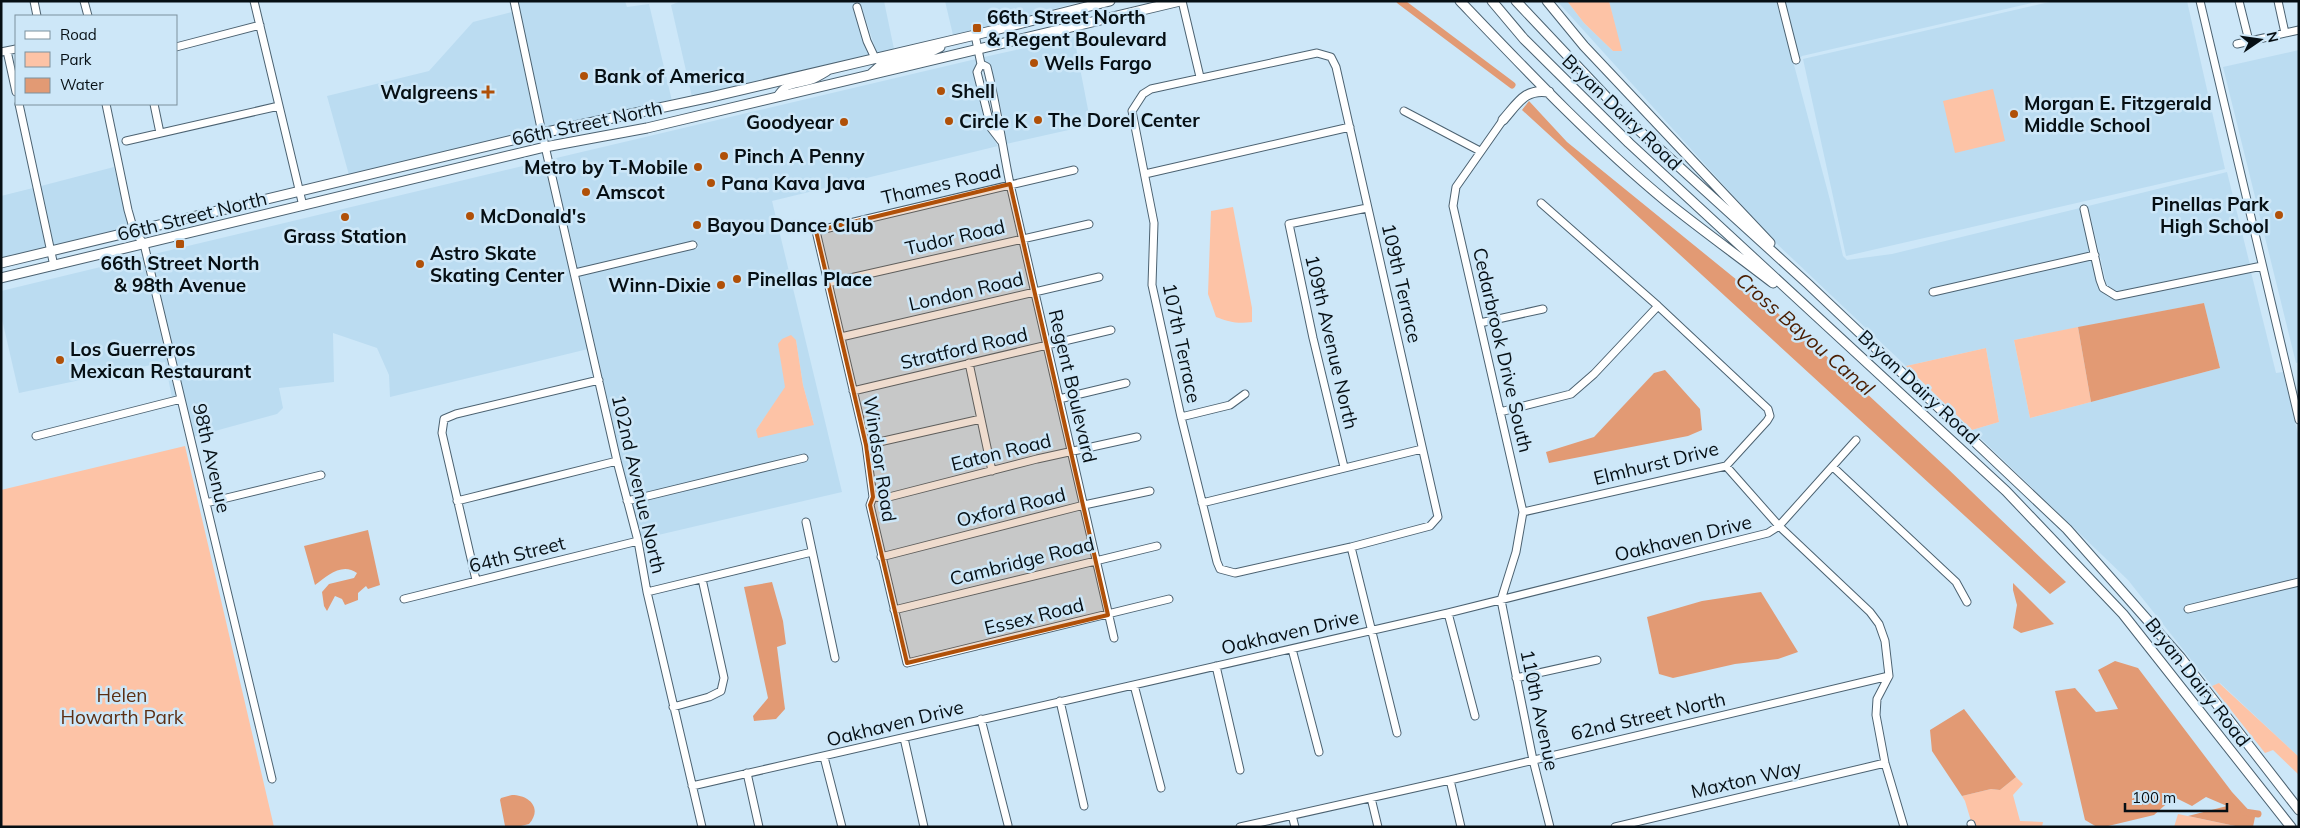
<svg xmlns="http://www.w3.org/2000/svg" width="2300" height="828" font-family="Mulish,sans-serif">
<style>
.built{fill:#bbdcf1;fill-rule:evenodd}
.green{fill:#fdc3a6}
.water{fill:#e29a74}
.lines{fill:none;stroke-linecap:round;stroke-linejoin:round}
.canal{stroke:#e29a74;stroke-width:7}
.minor-casing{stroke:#4c6271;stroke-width:9}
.major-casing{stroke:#4c6271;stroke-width:11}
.minor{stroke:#fff;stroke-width:7}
.major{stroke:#fff;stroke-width:9}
.marked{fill:#b05008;fill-opacity:0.2;stroke:#b05008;stroke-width:4;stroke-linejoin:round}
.poi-dot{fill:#b05008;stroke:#cde7f8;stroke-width:2}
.labels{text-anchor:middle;stroke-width:5;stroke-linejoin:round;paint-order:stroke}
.poi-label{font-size:19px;font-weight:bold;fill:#060f14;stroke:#cde7f8;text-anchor:start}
.street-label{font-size:19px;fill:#060f14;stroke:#cde7f8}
.park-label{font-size:19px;fill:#5d2f13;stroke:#cde7f8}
.water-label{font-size:20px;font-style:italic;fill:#4a1d00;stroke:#cde7f8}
</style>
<rect width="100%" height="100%" fill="#cde7f8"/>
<path class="built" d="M518 1H625L627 7 649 4 672 101 545 128Z
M681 1H884L894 49 877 53 860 3 853 5 869 55 692 97 671 5Z
M945 1H1084L953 35Z
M1557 1H1567L1584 23 1613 51H1621L1609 1H1777L1830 200 1843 256 1847 260 1892 254 2080 208 2090 252 1929 289 1930 296 2091 259 2100 289 2107 296 2116 300 2251 272 2276 373 2283 372 2299 438V579L2183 607 2185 613 2299 586V757L2220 683 2212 686 2128 580 1972 430 1999 422 1986 348 1906 366 1776 243ZM2204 303 2220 368 2030 418 2014 340Z
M1785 1H2041L1802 56 1799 59Z
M2054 1H2187L2225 169 1846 256 1803 59Z
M512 12 537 130 349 175 327 96 429 71 473 22Z
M1074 37 1091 125 1006 144 1004 122 991 67 985 61 984 57Z
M2299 50V362L2296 363 2223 67Z
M976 59 977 63 973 73 987 129 998 146 772 201 842 492 641 539 632 504 809 460 807 454 630 497 579 275 698 248 697 241 578 269 552 159ZM796 340 803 385 814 425 756 430 786 387 780 354Z
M544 161 588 349 390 397 389 375 377 348 333 333 334 382 279 388 283 408 277 414 193 437 150 255Z
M114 167 129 229 54 246 41 186Z
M2227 172 2250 265 2117 292 2107 286 2088 206Z
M33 188 46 248 1 259V196Z
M142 257 176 397 172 398 165 362 19 393 1 315V291Z"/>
<path class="green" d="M1567 1H1609L1622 51H1613L1584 23Z
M1993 89 2005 141 1955 153 1943 101Z
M1233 207 1252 308V322C1238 324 1229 322 1216 317L1208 294 1211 211Z
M2078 327 2091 402 2030 418 2014 340Z
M791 335 796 340 803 385 814 425 758 438 756 430 785 387 778 344 782 339Z
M1986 348 1999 422 1972 430 1906 366Z
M185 446 274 827H1V490Z
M2219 683 2299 757V775L2273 750 2265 753 2212 686Z
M2016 777 2023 784 2013 795 2020 821 2043 822 2042 827H1976L1974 820 1971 821 1965 801 1962 796 1991 789 2000 790Z
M2178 814 2240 827H2174Z"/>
<path class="water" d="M1529 101 1567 142 1796 328 1947 468 2066 582 2050 594 1522 110Z
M2204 303 2220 368 2091 402 2078 327Z
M1665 370 1700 409 1702 430 1688 436 1549 463 1546 452 1594 437 1654 373Z
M368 530 380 585 368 589 366 586 358 593V600L345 605 342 599 335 596 327 611 324 606 322 592 329 584 354 578 357 573C342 562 327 576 315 585L304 546Z
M772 582 783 621 786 644 777 647 785 709 776 719 754 721 753 716 768 698 744 587Z
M2013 583 2054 624 2021 633 2013 628 2017 605 2013 590Z
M1761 592 1798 652 1778 659 1735 664 1673 678 1659 674 1647 617 1702 601Z
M2115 661 2138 668 2232 792 2255 817 2253 827H2240L2188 816 2227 806 2206 797 2192 806 2174 797 2154 815 2104 827H2097L2085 820 2055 691 2075 688 2096 712 2118 709 2098 670Z
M1964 709 2016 777 2000 790 1991 789 1962 796 1932 751 1930 730Z
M512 795C529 795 543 808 529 824L517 827 505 826 500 800 501 798Z"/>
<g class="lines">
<path class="canal" d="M1400 1 1512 85
M2244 812 2258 814"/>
<g class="minor-casing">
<path id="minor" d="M34 1 37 16
M84 1 88 16
M254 1 303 206
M514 1 542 133 617 461 638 541 647 592 702 827
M1182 1 1200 77
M1781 1 1796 60
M2200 1 2299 420
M2239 1 2249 41
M2278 1 2285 33
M857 7 867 41 875 58
M975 35 981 64 977 72 991 128 1001 141
M2237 44 2299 30
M176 47 260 25
M7 51 16 92
M1 52 16 49
M1317 53 1331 57 1336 67 1438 517 1430 526 1351 547 1235 573 1220 569 1217 562 1181 417 1152 285 1154 223 1132 111 1143 94 1151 89Z
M981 64 987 67C997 106 1002 145 1010 184L1114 638
M777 97C784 82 798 85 812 80 817 78 822 75 827 72
M19 104 54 266
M106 104 128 210 134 231 144 244 272 779
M154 104 160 133
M1404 111 1480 151
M1503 120 1456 187 1453 206 1523 512 1516 552 1501 600 1533 760 1550 827
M126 141 279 106
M1074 170 816 231 866 445 873 497 870 505 907 663 1169 599
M1145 174 1350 127
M2084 209 2100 280 2103 288 2116 296 2262 266
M575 273 693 245
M828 283 1089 224
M1933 292 2095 255
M1480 323 1543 309
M841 337 1099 277
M969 363 992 471
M853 391 1111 330
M1059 399 1126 383
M1500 412 1571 394 1594 374 1658 306
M1181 417 1230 405 1245 394
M36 436 181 399
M866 445 981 419
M1726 466 1779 526 1870 612 1879 624 1885 641 1889 676 1877 699 1876 715 1885 763 1904 827
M1344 467 1313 338 1289 224 1367 208
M1833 467 1956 582 1967 602
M873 497 885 498 1037 459 1137 437
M457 501 617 461
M627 501 804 458
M206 503 321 475
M1202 503 1422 449
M1523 512 1726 466 1767 421 1770 416 1768 409 1658 306 1541 203
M806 522 835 658
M1351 547 1397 733
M881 557 1084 505 1150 491
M476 580 442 433 444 419 456 414 599 380
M647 592 812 552
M404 599 638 541
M2188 609 2299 582
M894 610 1157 546
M1448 613 1475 716
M1292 649 1319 752
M1216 666 1240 770
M1516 678 1597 660
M1134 685 1161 788
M1060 701 1084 806
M673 707 709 697 721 691 724 678 702 579
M981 719 1008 825
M904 738 924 827
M824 757 842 827
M747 773 759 827
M1450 780 1461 827
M692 786 1448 613 1768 533 1779 526 1856 440
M1371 798 1378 827
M1292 815 1295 827
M1971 824 1972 827
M1240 827 1450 780 1889 676
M1615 827 1885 763"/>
</g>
<g class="major-casing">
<path id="major" d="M1460 1C1526 70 1593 141 1667 202 1702 230 1738 256 1773 283
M1492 1 1524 39 1629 143 2006 491 2123 614 2291 827
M1516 1 1632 124 1808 284 2067 529 2181 658 2299 810
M1547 1 1584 46 1770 243
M870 75 880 66 920 57 940 47
M1503 120C1518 103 1525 88 1549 92
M1 263 542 133 711 97 975 35 1110 1
M1 278 545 147 647 128 1180 1"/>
</g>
<use href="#minor" class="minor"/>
<use href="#major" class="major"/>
</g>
<path class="marked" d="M1010 184 1108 615 907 663 870 505 873 497 866 445 816 231Z"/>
<g class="poi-dot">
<rect x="972" y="23" width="10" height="10" rx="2.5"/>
<circle cx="1034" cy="63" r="5"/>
<circle cx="584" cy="76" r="5"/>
<circle cx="941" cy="91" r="5"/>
<path d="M485.5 84.5h5v5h5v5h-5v5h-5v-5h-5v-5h5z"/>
<circle cx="2014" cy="114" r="5"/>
<circle cx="1038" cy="120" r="5"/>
<circle cx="949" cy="121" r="5"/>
<circle cx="844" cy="122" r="5"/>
<circle cx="724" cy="156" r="5"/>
<circle cx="698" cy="167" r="5"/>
<circle cx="711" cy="183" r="5"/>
<circle cx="586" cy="192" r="5"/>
<circle cx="2279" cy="215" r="5"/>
<circle cx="470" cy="216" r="5"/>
<circle cx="345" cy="217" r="5"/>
<circle cx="697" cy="225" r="5"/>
<rect x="175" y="239" width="10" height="10" rx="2.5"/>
<circle cx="420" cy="264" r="5"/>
<circle cx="737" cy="279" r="5"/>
<circle cx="721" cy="285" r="5"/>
<circle cx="60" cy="360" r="5"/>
</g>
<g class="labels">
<g class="poi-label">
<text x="987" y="24">66th Street North<tspan x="987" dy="22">&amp; Regent Boulevard</tspan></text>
<text x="1044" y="70">Wells Fargo</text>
<text x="594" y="83">Bank of America</text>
<text x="951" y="98">Shell</text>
<text x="478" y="99" text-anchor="end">Walgreens</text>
<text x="2024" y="110">Morgan E. Fitzgerald<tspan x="2024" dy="22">Middle School</tspan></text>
<text x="1048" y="127">The Dorel Center</text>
<text x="959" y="128">Circle K</text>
<text x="834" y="129" text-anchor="end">Goodyear</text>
<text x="734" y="163">Pinch A Penny</text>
<text x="688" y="174" text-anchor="end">Metro by T-Mobile</text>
<text x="721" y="190">Pana Kava Java</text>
<text x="596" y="199">Amscot</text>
<text x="2269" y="211" text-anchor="end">Pinellas Park<tspan x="2269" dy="22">High School</tspan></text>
<text x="480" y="223">McDonald's</text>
<text x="707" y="232">Bayou Dance Club</text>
<text x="345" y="243" text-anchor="middle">Grass Station</text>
<text x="430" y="260">Astro Skate<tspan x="430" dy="22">Skating Center</tspan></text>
<text x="180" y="270" text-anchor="middle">66th Street North<tspan x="180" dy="22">&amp; 98th Avenue</tspan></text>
<text x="747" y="286">Pinellas Place</text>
<text x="711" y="292" text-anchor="end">Winn-Dixie</text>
<text x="70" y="356">Los Guerreros<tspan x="70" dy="22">Mexican Restaurant</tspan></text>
</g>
<g class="street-label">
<text transform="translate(1622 112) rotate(44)" y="7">Bryan Dairy Road</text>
<text transform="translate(587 123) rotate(-12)" y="7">66th Street North</text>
<text transform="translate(941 184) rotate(-13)" y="7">Thames Road</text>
<text transform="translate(192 216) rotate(-14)" y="7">66th Street North</text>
<text transform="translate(955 237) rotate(-13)" y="7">Tudor Road</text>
<text transform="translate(1402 283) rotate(77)" y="7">109th Terrace</text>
<text transform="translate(966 291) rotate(-13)" y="7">London Road</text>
<text transform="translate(1332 342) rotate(77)" y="7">109th Avenue North</text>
<text transform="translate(1182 343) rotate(78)" y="7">107th Terrace</text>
<text transform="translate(964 348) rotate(-13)" y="7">Stratford Road</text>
<text transform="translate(1503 350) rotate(77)" y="7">Cedarbrook Drive South</text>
<text transform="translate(1073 386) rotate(77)" y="7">Regent Boulevard</text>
<text transform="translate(1919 387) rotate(43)" y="7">Bryan Dairy Road</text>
<text transform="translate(1001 452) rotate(-14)" y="7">Eaton Road</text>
<text transform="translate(212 458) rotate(77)" y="7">98th Avenue</text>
<text transform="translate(880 459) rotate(81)" y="7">Windsor Road</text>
<text transform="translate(1656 463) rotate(-14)" y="7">Elmhurst Drive</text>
<text transform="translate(639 484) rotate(77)" y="7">102nd Avenue North</text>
<text transform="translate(1011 507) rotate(-14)" y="7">Oxford Road</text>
<text transform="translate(1683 538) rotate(-14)" y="7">Oakhaven Drive</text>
<text transform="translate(517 554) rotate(-14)" y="7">64th Street</text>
<text transform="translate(1022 561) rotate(-14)" y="7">Cambridge Road</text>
<text transform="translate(1034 616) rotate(-14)" y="7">Essex Road</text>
<text transform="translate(1290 632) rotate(-13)" y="7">Oakhaven Drive</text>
<text transform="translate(2198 682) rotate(52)" y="7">Bryan Dairy Road</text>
<text transform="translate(1540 710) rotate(78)" y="7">110th Avenue</text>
<text transform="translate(1648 716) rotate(-13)" y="7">62nd Street North</text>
<text transform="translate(895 723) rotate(-14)" y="7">Oakhaven Drive</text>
<text transform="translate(1746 779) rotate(-13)" y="7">Maxton Way</text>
</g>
<g class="park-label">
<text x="122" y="702">Helen<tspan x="122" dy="22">Howarth Park</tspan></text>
</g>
<g class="water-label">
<text transform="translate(1805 334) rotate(41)" y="7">Cross Bayou Canal</text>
</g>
</g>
<rect width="2300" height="828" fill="none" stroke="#060f14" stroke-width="5"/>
<rect x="15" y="15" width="162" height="90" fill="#cde7f8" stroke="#7d919d"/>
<rect x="25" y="31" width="25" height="8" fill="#ffffff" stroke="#7d919d"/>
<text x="60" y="40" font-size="15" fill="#060f14">Road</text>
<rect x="25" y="52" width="25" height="15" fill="#fdc3a6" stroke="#7d919d"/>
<text x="60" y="65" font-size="15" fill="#060f14">Park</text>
<rect x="25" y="78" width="25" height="15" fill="#e29a74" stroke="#7d919d"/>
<text x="60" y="90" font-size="15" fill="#060f14">Water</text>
<g transform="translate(2260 40) rotate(77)" stroke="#cde7f8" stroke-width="4" paint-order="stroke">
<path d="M0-4L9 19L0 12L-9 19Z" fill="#060f14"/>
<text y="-8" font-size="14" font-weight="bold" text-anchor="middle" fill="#060f14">N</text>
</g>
<path d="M2125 803v8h102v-8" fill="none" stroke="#060f14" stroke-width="2.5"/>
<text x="2132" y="803" font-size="15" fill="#060f14" stroke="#cde7f8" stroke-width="4" paint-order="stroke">100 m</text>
</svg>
